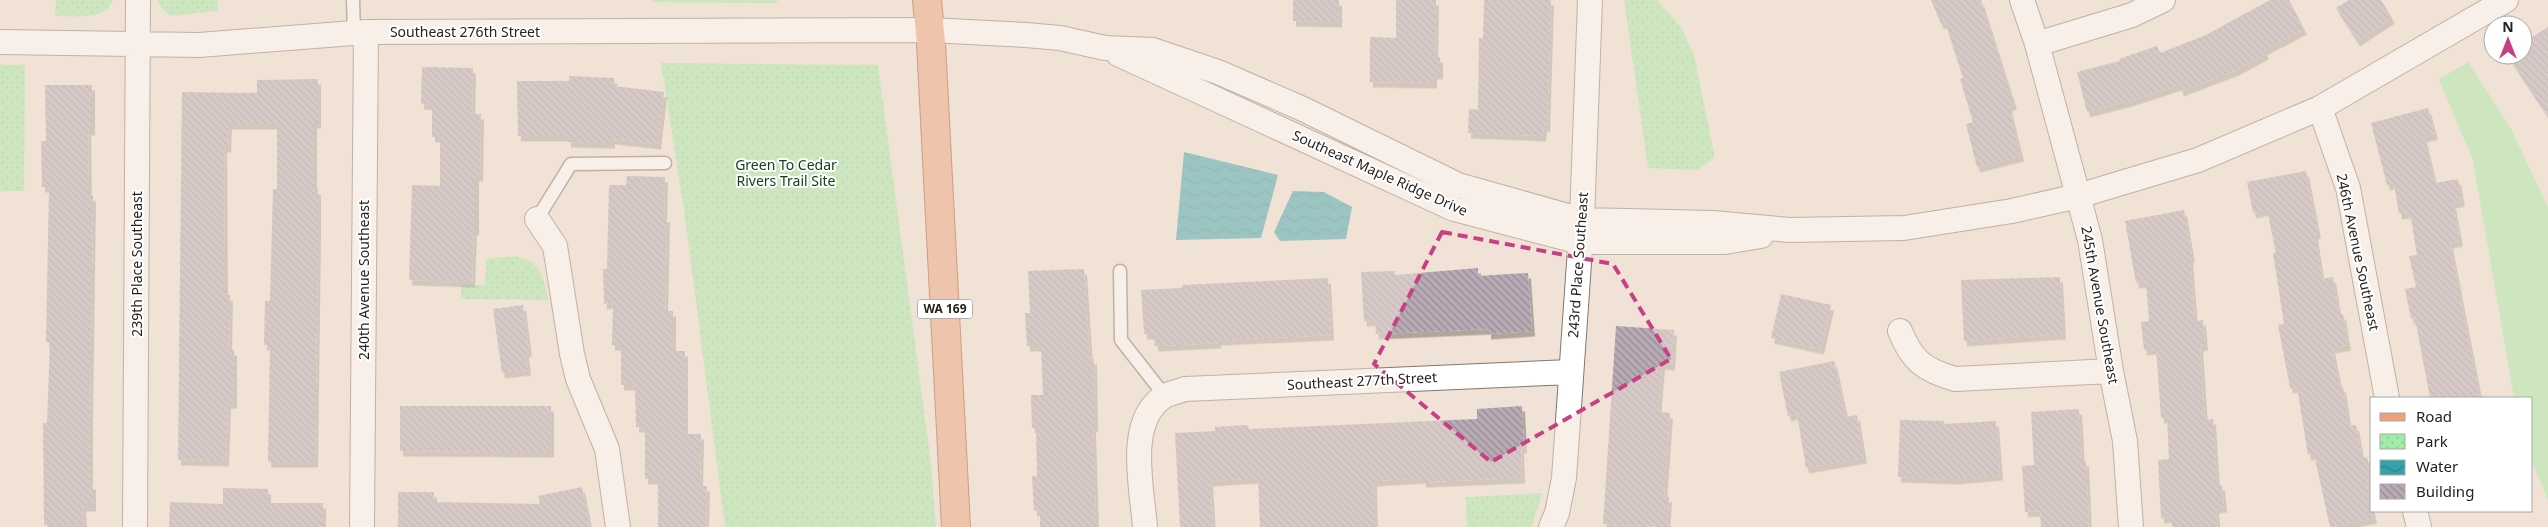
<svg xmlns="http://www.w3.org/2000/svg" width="2548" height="527" font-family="'Noto Sans',sans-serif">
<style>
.grass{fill:#a3eca7}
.park{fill:url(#park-dots)}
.water{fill:url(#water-waves)}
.building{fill:url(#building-back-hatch);filter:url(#shadow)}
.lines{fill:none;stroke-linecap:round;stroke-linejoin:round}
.lane-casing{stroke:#83776c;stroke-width:15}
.street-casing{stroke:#83776c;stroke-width:26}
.primary-casing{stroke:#a04a22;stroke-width:30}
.lane{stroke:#fff;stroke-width:12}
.street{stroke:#fff;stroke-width:24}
.primary{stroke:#eea07c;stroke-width:28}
.marked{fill:none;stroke:#c64184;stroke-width:4;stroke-dasharray:10 6;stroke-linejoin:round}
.labels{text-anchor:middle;stroke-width:4;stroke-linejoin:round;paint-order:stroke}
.shield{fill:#fff;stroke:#676461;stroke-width:1}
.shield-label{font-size:12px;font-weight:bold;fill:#26221d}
.street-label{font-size:14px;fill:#26221d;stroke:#fff}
.park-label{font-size:14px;fill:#0d4317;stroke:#fff}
</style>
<defs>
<pattern id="park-dots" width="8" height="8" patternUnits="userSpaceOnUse" patternTransform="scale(1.25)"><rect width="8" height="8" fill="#a3eca7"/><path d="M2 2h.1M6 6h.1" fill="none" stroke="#8cca8f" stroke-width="1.8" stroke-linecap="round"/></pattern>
<pattern id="water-waves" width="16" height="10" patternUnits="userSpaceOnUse" patternTransform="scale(1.25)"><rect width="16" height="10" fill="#34a2ac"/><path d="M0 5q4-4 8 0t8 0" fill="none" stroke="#2c848b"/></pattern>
<pattern id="building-back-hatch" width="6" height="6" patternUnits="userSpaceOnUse" patternTransform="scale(1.25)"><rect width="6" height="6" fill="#b9abb5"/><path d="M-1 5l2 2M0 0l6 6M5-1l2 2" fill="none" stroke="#968b93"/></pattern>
<filter id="shadow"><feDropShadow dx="3" dy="5.5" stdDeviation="0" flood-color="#0004"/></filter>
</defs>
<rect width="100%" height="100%" fill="#f0e2d6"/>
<path class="grass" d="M2468 62 2510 127 2548 207V500L2532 462V398H2514L2473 161 2439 79Z"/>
<path class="park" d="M56 0H113C105 21 73 16 55 16Z
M157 0H218L217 11 170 16 161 8Z
M652 0H777V3L652 2Z
M1624 0H1657L1681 27 1694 55 1715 158 1697 170 1648 168Z
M661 63 878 65 931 464 936 527H725L685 217Z
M0 65H25L24 191H0Z
M515 256C542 262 543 276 548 300L461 299V285H485L486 259Z
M1543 493 1531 527H1467L1466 497Z"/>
<path class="water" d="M1184 152 1278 175 1261 238 1176 240Z
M1293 191 1324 192 1352 207 1346 239 1280 241 1274 232Z"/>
<path class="building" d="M1293 0H1339V22L1293 21Z
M1396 0H1436L1435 57H1440V74H1434V83L1370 82V37L1396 38Z
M1484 0H1551L1547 126H1544L1543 136 1468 133 1469 109 1478 110 1479 38H1483Z
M1931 0H1981L2014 104 2009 106 2021 156 1977 167 1966 124 1973 122 1960 79 1963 78 1945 22 1941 24Z
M2270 0H2289L2304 29 2264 50 2266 54 2236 70 2181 91 2179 85 2133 100 2087 112 2077 72 2120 61 2119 59 2157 46 2160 53 2206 35Z
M2349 0H2381L2392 18 2357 41 2336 8Z
M2548 27V117L2507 55H2523V43Z
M422 67 473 68 472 114H481L480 176H476V230H474L472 282 409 280 412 185 440 186V137H432V105L421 104Z
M569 76 614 78V86L664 92 658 144 612 139V143L568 142V136H518L517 81H569Z
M318 79V123H314V189H318V233L315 462H268L270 345H264L265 301H270L273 189H277V124H229L228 147H224L225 295H230L229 350H234V403H228L226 461 178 460 182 92 257 93V80Z
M45 85H92V130H88L89 195 93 196 90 413V484H93V506H83L84 525H44L43 423H47L50 342H46L49 187H42L41 141H46Z
M2428 108 2435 134 2424 137 2435 183 2458 179 2462 201 2453 203 2460 241 2450 243 2480 398H2430L2415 318 2411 319 2405 289 2416 287 2409 256 2417 255 2410 213 2399 214 2394 183 2387 185 2371 123Z
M2306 171 2318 233 2315 234 2322 279 2333 277 2339 314H2343L2348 345 2332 348 2340 387H2343L2349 426 2356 425 2362 458 2367 457 2372 479 2366 481 2374 518 2332 527H2330L2314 454 2308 455 2297 387 2290 388 2278 325 2284 324 2273 253H2276L2267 210 2253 213 2247 182Z
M627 176 665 177 664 217H667L665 311H673V351H685V434H701L700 486H707L706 527H658V479H645V427H636L635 385H621V345H612L613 303 604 304 603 269H607L609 185H626Z
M2184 210 2192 257H2190L2195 321 2203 320 2205 345 2200 346 2205 420 2213 419 2217 485H2222L2224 507 2216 508 2218 527H2172V517L2161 518 2158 460 2169 459 2167 417 2161 418 2156 349 2144 350 2141 322 2149 321 2146 282 2136 283 2125 221Z
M1478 268V276L1528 273 1532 331 1488 334V329L1376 334 1375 320 1364 321 1361 272 1395 271V275Z
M1084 269 1090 359H1094L1095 426H1093L1096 527H1040V510L1034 511 1032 476H1037L1036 428H1032L1031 395H1043L1041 346H1027L1025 313H1030L1028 271Z
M2060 277 2063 334 1964 341 1961 280Z
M1328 278 1331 335 1218 340V343L1155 346 1154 334H1144L1141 290 1182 288V285Z
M1781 294 1831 305 1821 349 1771 338Z
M523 305 529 351 526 352 528 370 502 373 493 309Z
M1616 326 1674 330 1672 365 1662 364 1658 412 1670 413 1664 496 1669 497 1667 527 1603 524Z
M1834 361 1846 417 1857 415 1864 458 1806 468 1797 414 1788 416 1779 372Z
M400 406H551V452L400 451Z
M1522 406 1524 448H1521L1522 478 1423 482V478L1374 481 1375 527H1260L1258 478 1210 481 1213 527H1180L1175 433 1215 431V427L1248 425 1249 429 1477 419V409Z
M2079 409 2082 461H2086L2089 527H2041L2040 511 2025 512 2022 466 2034 465 2031 412Z
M1900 420 1944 421V424L1996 421 2000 475 1955 479 1898 477Z
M582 487 590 527H398V492H434V502L540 504 538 496Z
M223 488 268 489V503H323V527H169L170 502 223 504Z"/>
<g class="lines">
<g class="lane-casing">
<path id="lane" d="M353 0 354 33
M537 219 571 164 665 163
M1120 271 1121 340 1165 396"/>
</g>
<g class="street-casing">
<path id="street" d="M2022 0 2037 44 2090 240 2111 371 2125 441 2131 527
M0 42 199 45 366 32 930 30 1026 35 1060 38 1105 48 1153 50 1218 72 1303 109 1458 185 1582 220 1713 223 1789 230 1904 228 2012 211 2078 196 2198 160 2320 108 2506 0
M2037 44 2132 15 2163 0
M1118 54 1454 209 1580 242H1725L1761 236
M2320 108 2348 188 2387 398
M537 219 555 246 572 354 578 379 607 449 618 527
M1900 331C1912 361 1924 370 1955 379L2111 371
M2415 511 2419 527
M135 527 138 0
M362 527 366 32
M1145 527C1142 488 1126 422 1163 397 1169 393 1178 392 1185 389L1570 372
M1551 527 1557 513 1564 478 1582 220 1590 0"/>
</g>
<g class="primary-casing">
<path id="primary" d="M927 0 931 43 956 527"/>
</g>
<use href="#lane" class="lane"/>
<use href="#street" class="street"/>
<use href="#primary" class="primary"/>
</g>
<path d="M0 0H2548V527H0ZM1442 232 1613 264 1671 359 1491 462 1374 364Z" fill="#f0e2d6" fill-opacity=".55" fill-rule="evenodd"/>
<path class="marked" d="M1442 232 1613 264 1671 359 1491 462 1374 364Z"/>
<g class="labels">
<rect class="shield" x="917.5" y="299.5" width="55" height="19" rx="4"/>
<g class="shield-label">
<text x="945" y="313">WA 169</text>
</g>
<g class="street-label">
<text x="465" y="37">Southeast 276th Street</text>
<text transform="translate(1380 173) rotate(24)" y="5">Southeast Maple Ridge Drive</text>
<text transform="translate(2358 252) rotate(78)" y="5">246th Avenue Southeast</text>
<text transform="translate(137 264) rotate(-90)" y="5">239th Place Southeast</text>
<text transform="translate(1578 265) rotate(-86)" y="5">243rd Place Southeast</text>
<text transform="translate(364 280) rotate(-90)" y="5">240th Avenue Southeast</text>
<text transform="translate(2100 305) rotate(80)" y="5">245th Avenue Southeast</text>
<text transform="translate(1362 381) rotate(-3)" y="5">Southeast 277th Street</text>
</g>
<g class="park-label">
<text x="786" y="170">Green To Cedar<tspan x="786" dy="16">Rivers Trail Site</tspan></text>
</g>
</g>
<rect x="2370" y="397" width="162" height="115" fill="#ffffff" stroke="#a8a7a5"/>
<rect x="2380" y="413" width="25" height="8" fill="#eea07c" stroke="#a8a7a5"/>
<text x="2416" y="422" font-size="15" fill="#26221d">Road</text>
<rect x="2380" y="434" width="25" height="15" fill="url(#park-dots)" stroke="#a8a7a5"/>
<text x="2416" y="447" font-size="15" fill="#26221d">Park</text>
<rect x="2380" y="460" width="25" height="15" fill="url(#water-waves)" stroke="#a8a7a5"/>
<text x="2416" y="472" font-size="15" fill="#26221d">Water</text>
<rect x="2380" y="484" width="25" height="15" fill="url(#building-back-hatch)" stroke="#a8a7a5"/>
<text x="2416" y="497" font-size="15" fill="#26221d">Building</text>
<g transform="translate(2508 40)"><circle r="24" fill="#ffffff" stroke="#a8a7a5"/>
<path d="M0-4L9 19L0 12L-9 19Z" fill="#c64184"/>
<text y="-8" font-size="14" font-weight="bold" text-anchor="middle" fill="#26221d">N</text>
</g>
</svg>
